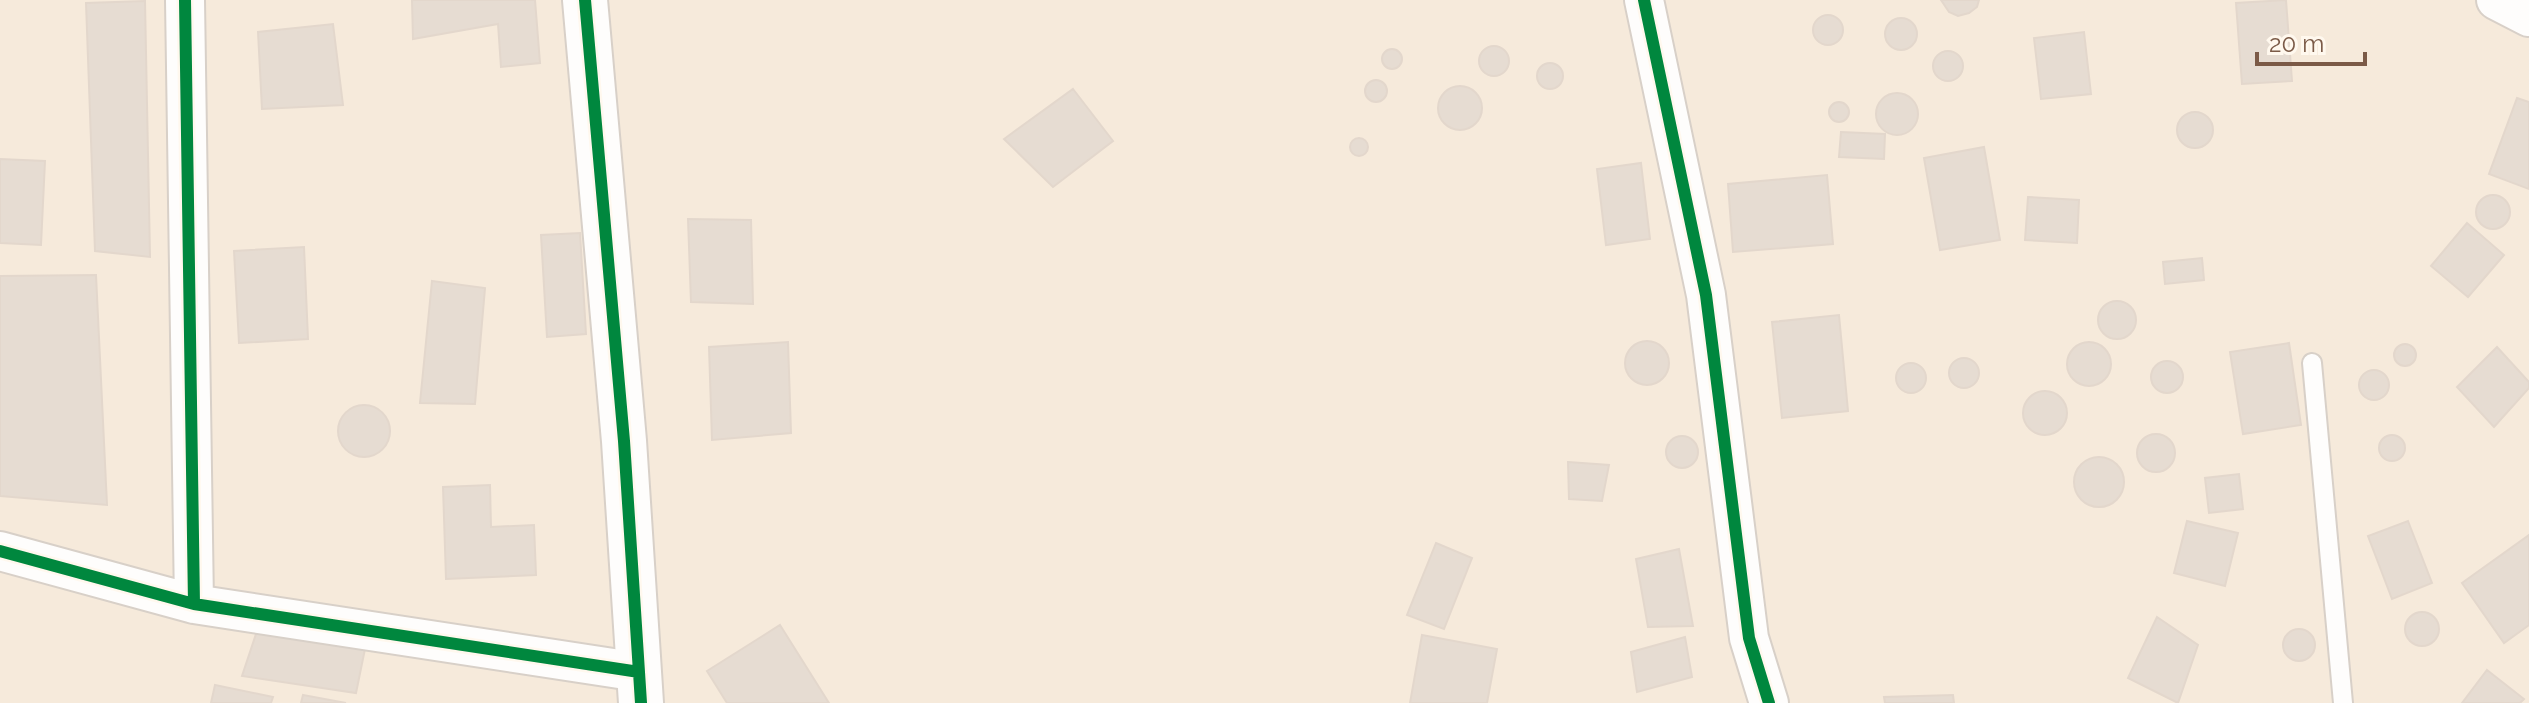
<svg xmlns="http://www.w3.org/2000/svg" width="2529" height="703" font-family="Raleway,sans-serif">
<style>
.residential{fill:#f6eadb}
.building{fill:#e6dcd2;stroke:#e3d7cc;stroke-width:2}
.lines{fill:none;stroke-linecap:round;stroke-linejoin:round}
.service-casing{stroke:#d8d0c8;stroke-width:22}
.minor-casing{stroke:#d8d0c8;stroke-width:42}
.tertiary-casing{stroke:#d8d0c8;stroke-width:48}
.service{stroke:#fefdfc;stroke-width:18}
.minor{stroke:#fefdfc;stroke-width:38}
.tertiary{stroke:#fefdfc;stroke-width:44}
.cycleway-casing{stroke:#fff8ee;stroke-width:17}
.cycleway{stroke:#00873e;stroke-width:12}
</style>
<rect width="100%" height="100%" fill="#f9f4eb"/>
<path class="residential" d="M0 0H2529V703H0Z"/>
<path class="building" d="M412 0H535L540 63 501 67 498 24 413 39Z
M1941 0H1979L1977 7 1969 13 1958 16 1949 12Z
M2286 0 2292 81 2242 84 2236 3Z
M145 1 150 257 95 251 86 3Z
M1813 30a15 15 0 1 1 30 0a15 15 0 1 1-30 0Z
M1885 34a16 16 0 1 1 32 0a16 16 0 1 1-32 0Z
M333 24 343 105 262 109 258 32Z
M2084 32 2091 94 2041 99 2034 38Z
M1479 61a15 15 0 1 1 30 0a15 15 0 1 1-30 0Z
M1382 59a10 10 0 1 1 20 0a10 10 0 1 1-20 0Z
M1933 66a15 15 0 1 1 30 0a15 15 0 1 1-30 0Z
M1537 76a13 13 0 1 1 26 0a13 13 0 1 1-26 0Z
M1365 91a11 11 0 1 1 22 0a11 11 0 1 1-22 0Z
M1438 108a22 22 0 1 1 44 0a22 22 0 1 1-44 0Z
M1073 89 1113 141 1053 187 1004 139Z
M1876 114a21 21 0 1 1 42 0a21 21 0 1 1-42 0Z
M2517 98 2529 102V189L2489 174Z
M1829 112a10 10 0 1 1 20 0a10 10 0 1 1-20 0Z
M2177 130a18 18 0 1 1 36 0a18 18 0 1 1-36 0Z
M1841 132 1885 134 1884 159 1839 157Z
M1350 147a9 9 0 1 1 18 0a9 9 0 1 1-18 0Z
M1984 147 2000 240 1940 250 1924 158Z
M0 159 45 161 41 245 0 243Z
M1641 163 1650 239 1606 245 1597 169Z
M1827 175 1833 244 1733 252 1728 184Z
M2476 212a17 17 0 1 1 34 0a17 17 0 1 1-34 0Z
M2028 197 2079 200 2077 243 2025 240Z
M688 219 751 220 753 304 691 302Z
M2467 223 2504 255 2468 297 2431 266Z
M580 233 586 334 547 337 541 235Z
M304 247 308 339 239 343 234 251Z
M2202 258 2204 280 2165 284 2163 262Z
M96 275 107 505 0 496V276Z
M432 281 485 288 475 404 420 403Z
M2098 320a19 19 0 1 1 38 0a19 19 0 1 1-38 0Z
M1839 315 1848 411 1782 418 1772 322Z
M1625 363a22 22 0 1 1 44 0a22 22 0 1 1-44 0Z
M2067 364a22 22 0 1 1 44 0a22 22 0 1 1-44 0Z
M788 342 791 433 712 440 709 347Z
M2289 343 2301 425 2243 434 2230 352Z
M2394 355a11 11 0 1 1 22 0a11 11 0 1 1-22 0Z
M2497 347 2529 382V388L2494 427 2457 387Z
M1949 373a15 15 0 1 1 30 0a15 15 0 1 1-30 0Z
M2151 377a16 16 0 1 1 32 0a16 16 0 1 1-32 0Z
M1896 378a15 15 0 1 1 30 0a15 15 0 1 1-30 0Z
M2359 385a15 15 0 1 1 30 0a15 15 0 1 1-30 0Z
M2023 413a22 22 0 1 1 44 0a22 22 0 1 1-44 0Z
M338 431a26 26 0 1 1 52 0a26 26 0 1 1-52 0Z
M2137 453a19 19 0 1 1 38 0a19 19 0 1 1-38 0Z
M2379 448a13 13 0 1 1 26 0a13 13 0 1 1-26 0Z
M1666 452a16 16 0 1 1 32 0a16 16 0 1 1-32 0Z
M2074 482a25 25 0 1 1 50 0a25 25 0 1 1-50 0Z
M1568 462 1609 465 1602 501 1569 499Z
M2239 474 2243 509 2209 513 2205 478Z
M490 485 491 527 534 525 536 575 446 579 443 487Z
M2187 521 2238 533 2225 586 2174 573Z
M2408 521 2432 583 2392 599 2368 536Z
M2529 535V625L2504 643 2462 583Z
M1436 543 1472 558 1444 629 1407 615Z
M1679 549 1693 626 1648 627 1636 559Z
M2405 629a17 17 0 1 1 34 0a17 17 0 1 1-34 0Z
M2157 617 2198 645 2178 703 2128 678Z
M259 625 366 644 356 693 242 676Z
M780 625 829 703H727L707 671Z
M2283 645a16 16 0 1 1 32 0a16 16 0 1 1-32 0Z
M1422 635 1497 649 1487 703H1410Z
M1685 637 1692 677 1637 692 1631 652Z
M2487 670 2524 699 2520 703H2462Z
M215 685 273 697 271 703H211Z
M303 695 346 703H301Z
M1953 695 1954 703H1885L1884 697Z"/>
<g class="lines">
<g class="service-casing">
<path id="service" d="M2312 363 2343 703"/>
</g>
<g class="minor-casing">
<path id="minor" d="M185 0 194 604
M1644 0 1706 295 1749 638 1769 703
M2496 0 2529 17
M0 551 194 604 639 672"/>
</g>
<g class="tertiary-casing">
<path id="tertiary" d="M585 0 624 441 641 703"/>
</g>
<use href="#service" class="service"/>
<use href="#minor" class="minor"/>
<use href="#tertiary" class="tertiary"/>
<g class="cycleway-casing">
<path id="cycleway" d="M185 0 194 604
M585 0 624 441 641 703
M1644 0 1706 295 1749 638 1769 703
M0 551 194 604 639 672"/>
</g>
<use href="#cycleway" class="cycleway"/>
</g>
<path d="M2257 52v12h108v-12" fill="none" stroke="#7b5a47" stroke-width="4"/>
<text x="2269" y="52" font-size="24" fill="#7b5a47" stroke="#fff8ee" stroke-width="6" paint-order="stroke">20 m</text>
</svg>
